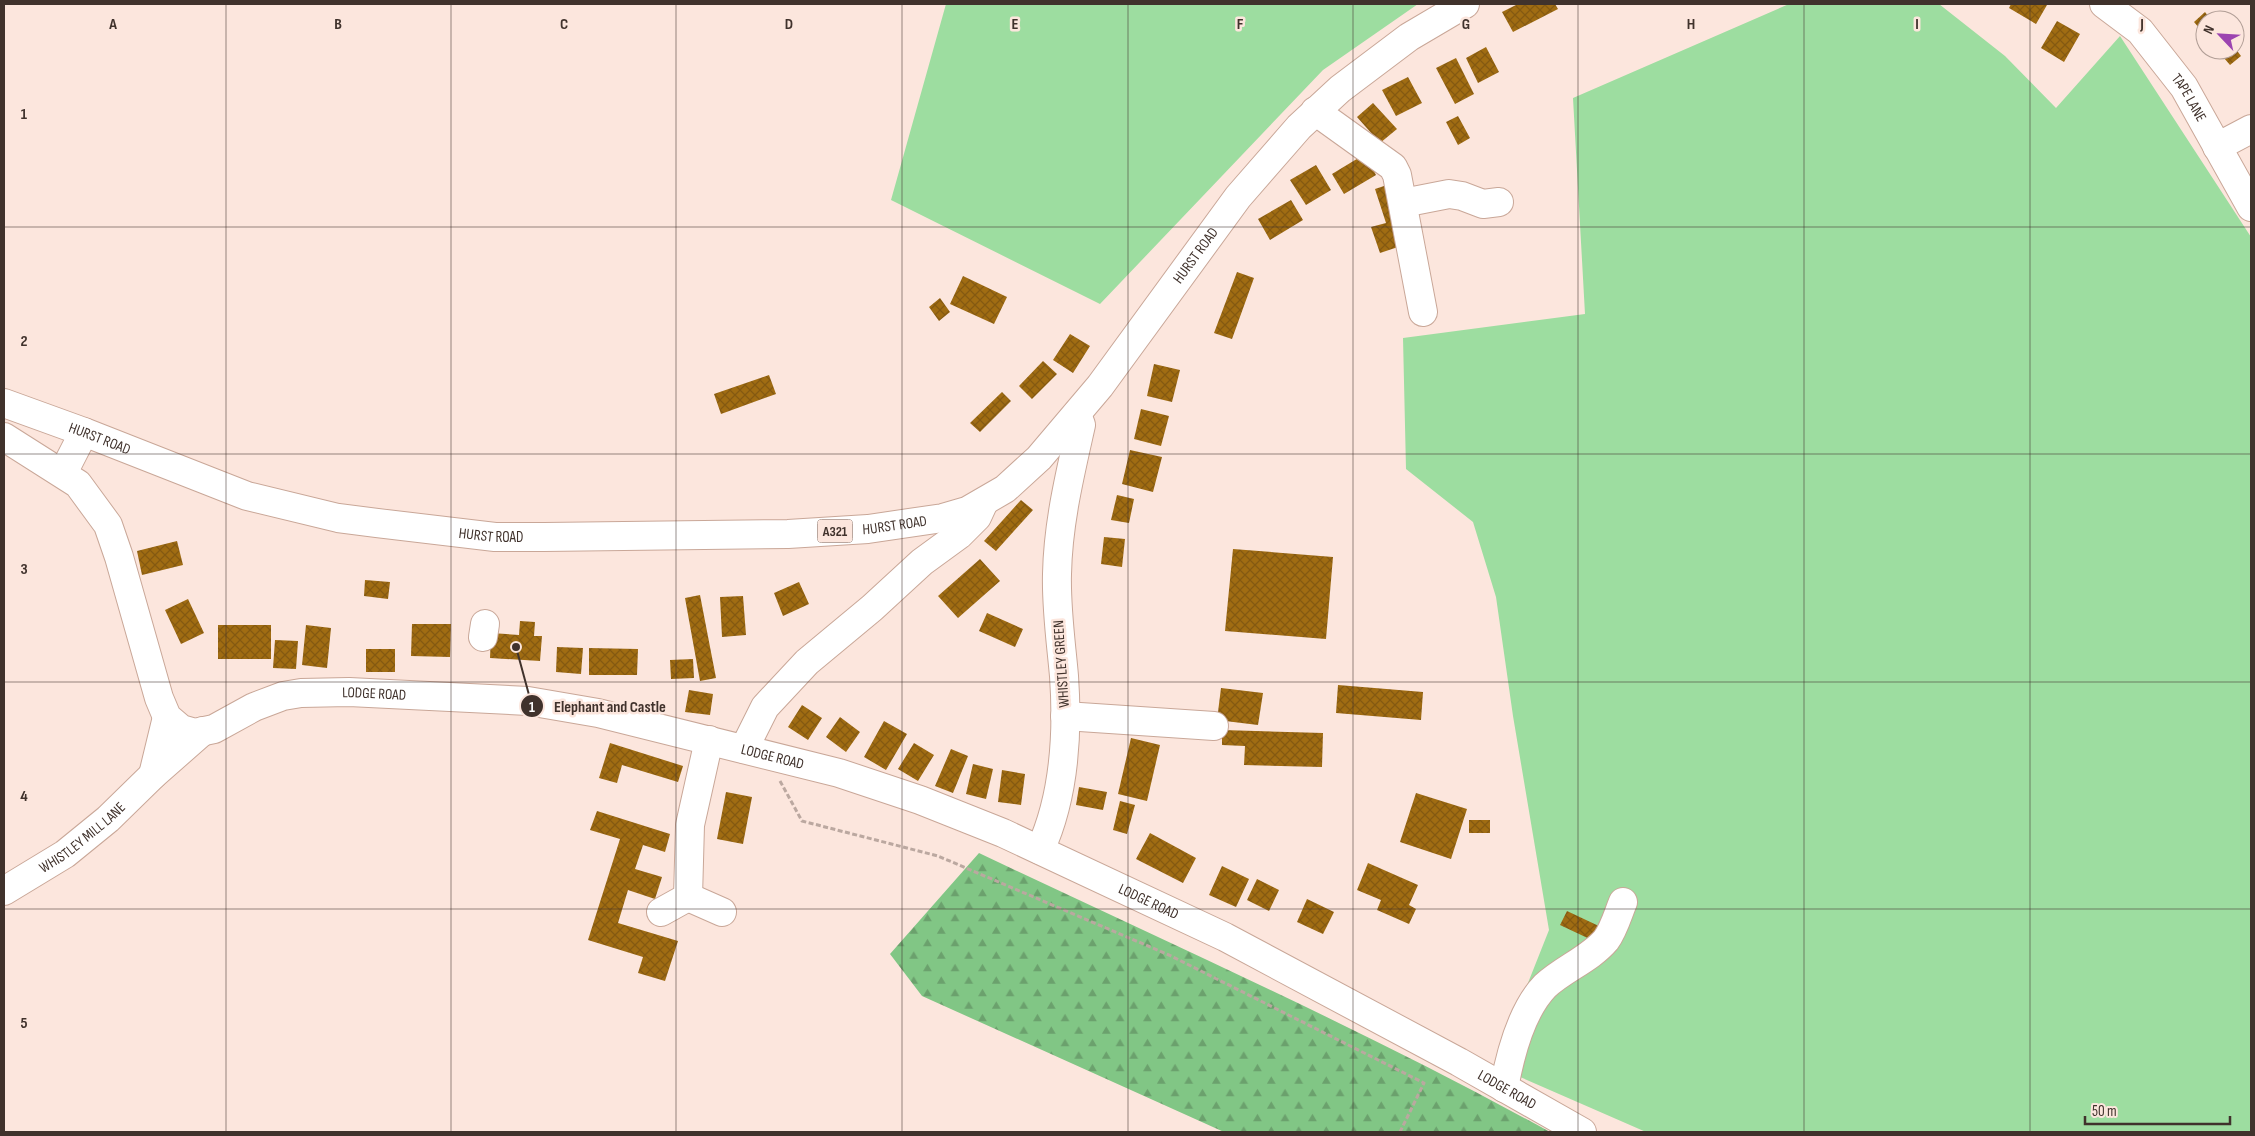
<svg xmlns="http://www.w3.org/2000/svg" width="2255" height="1136" font-family="'Sofia Sans Condensed',sans-serif">
<style>
.green{fill:#9ddda0}
.forest{fill:url(#forest-firs)}
.building{fill:url(#building-cross-hatch)}
.lines{fill:none;stroke-linecap:round;stroke-linejoin:round}
.minor-casing{stroke:#c9a798;stroke-width:30}
.major-casing{stroke:#c9a798;stroke-width:30}
.path{stroke:#bba8a0;stroke-width:3;stroke-dasharray:5 2.5;stroke-linecap:butt}
.minor{stroke:#fff;stroke-width:28}
.major{stroke:#fff;stroke-width:28}
.grid{fill:none;stroke:#40322c;stroke-width:1;stroke-opacity:0.55}
.labels{text-anchor:middle;stroke-width:5;stroke-linejoin:round;paint-order:stroke}
.shield{fill:#fce6dd;stroke:#786861;stroke-width:1}
.shield-label{font-size:14px;font-weight:bold;fill:#40322c}
.street-label{font-size:15px;fill:#40322c;stroke:#fce6dd}
.grid-label{font-size:16px;text-anchor:middle;font-weight:bold;fill:#40322c;stroke:#fce6dd;stroke-width:5;stroke-linejoin:round;paint-order:stroke}
.leader{fill:none;stroke:#40322c;stroke-width:2}
.callout-dot{fill:#40322c;stroke:#fce6dd;stroke-width:2}
.mark-label{font-size:15px;text-anchor:middle;font-weight:bold;fill:#fff}
.callout-label{font-size:16px;text-anchor:middle;font-weight:bold;fill:#40322c;stroke:#fce6dd;stroke-width:5;stroke-linejoin:round;paint-order:stroke}
</style>
<defs>
<pattern id="forest-firs" width="22" height="20" patternUnits="userSpaceOnUse" patternTransform="scale(1.25)"><rect width="22" height="20" fill="#81c685"/><path d="M5 1l3.5 6h-7zM16 11l3.5 6h-7z" fill="#6ba16d"/></pattern>
<pattern id="building-cross-hatch" width="8" height="8" patternUnits="userSpaceOnUse" patternTransform="scale(1.25)"><rect width="8" height="8" fill="#a06c12"/><path d="M0 0l8 8M0 8l8-8" fill="none" stroke="#845911"/></pattern>
</defs>
<rect width="100%" height="100%" fill="#fce6dd"/>
<path class="green" d="M946 4H1418L1323 70 1100 304 891 200Z
M1789 4H1939L2005 56 2056 108 2120 36 2251 237V1132H1646L1495 1066 1549 930 1513 716 1496 597 1473 522 1406 469 1403 338 1585 314 1573 98Z"/>
<path class="forest" d="M979 853C1171 944 1365 1030 1550 1132H1224L922 996 890 954Z"/>
<path class="building" d="M1518 4H1555L1558 9 1513 32 1502 12Z
M2011 4H2044L2047 5 2036 24 2009 8Z
M2205 12 2211 20H2205V35L2194 22Z
M2057 21 2080 34 2064 62 2041 48Z
M1486 47 1499 72 1478 83 1466 58Z
M2235 48 2241 56 2230 65 2217 50Z
M1456 58 1474 94 1455 104 1436 68Z
M1408 77 1422 103 1396 116 1382 90Z
M1373 103 1397 129 1380 143 1357 117Z
M1458 116 1470 138 1458 145 1446 122Z
M1365 154 1376 175 1344 194 1332 174Z
M1316 165 1331 190 1306 205 1290 180Z
M1387 185 1407 244 1380 253 1371 227 1386 223 1375 189Z
M1291 200 1303 220 1270 240 1258 219Z
M1237 272 1254 278 1232 339 1214 333Z
M963 276 1007 297 994 324 950 304Z
M940 298 950 312 939 321 929 307Z
M1070 334 1090 346 1073 373 1053 360Z
M1043 361 1057 374 1032 399 1019 386Z
M1154 364 1180 370 1172 402 1147 396Z
M769 375 776 394 721 414 714 394Z
M1002 392 1011 401 980 432 970 423Z
M1141 409 1169 416 1161 446 1134 439Z
M1130 450 1162 457 1153 492 1122 484Z
M1117 495 1134 499 1129 523 1111 520Z
M1021 500 1033 510 996 551 984 541Z
M1104 537 1125 539 1122 567 1101 564Z
M177 541 183 565 142 575 137 551Z
M1233 549 1333 557 1326 639 1225 631Z
M980 559 1000 581 958 618 938 596Z
M365 580 390 582 388 599 364 596Z
M799 582 809 604 783 616 774 593Z
M700 595 716 678 700 681 685 598Z
M743 596 746 635 722 637 720 597Z
M188 599 204 633 181 644 165 610Z
M987 613 1023 629 1015 647 979 631Z
M520 621 535 622 534 636H542L540 661 490 658 491 633 519 635Z
M412 624H451L450 657 411 656Z
M218 625H271V659H218Z
M306 625 331 628 327 668 302 665Z
M275 640 298 641 296 669 273 668Z
M557 647 583 648 581 674 556 672Z
M589 648 638 649 637 675H589Z
M366 649H395V672H366Z
M693 659 694 678 671 679 670 660Z
M1338 685 1423 692 1421 720 1336 713Z
M1221 688 1263 693 1258 725 1217 720Z
M689 690 713 694 710 715 685 712Z
M802 705 822 718 808 740 788 727Z
M840 717 860 732 846 752 826 737Z
M884 721 907 734 886 770 864 757Z
M1222 730 1323 733 1322 767 1244 765 1245 746 1222 745Z
M1131 738 1160 745 1147 801 1118 794Z
M610 743 683 766 678 782 622 765 617 783 599 778Z
M914 743 934 755 918 781 898 769Z
M951 749 968 756 953 793 935 786Z
M973 764 993 769 986 799 966 794Z
M1002 770 1025 774 1021 805 998 802Z
M1079 787 1107 792 1103 810 1076 805Z
M726 792 752 797 743 844 717 839Z
M1416 793 1467 809 1451 859 1400 842Z
M1120 801 1135 805 1127 834 1113 830Z
M597 811 670 834 665 852 643 845 635 869 662 877 655 899 628 890 618 923 678 941 665 981 638 973 643 957 588 940 620 839 590 830Z
M1469 820H1490V833H1469Z
M1150 833 1196 858 1183 883 1136 859Z
M1368 863 1418 885 1409 905 1416 909 1409 924 1377 910 1381 900 1357 890Z
M1222 866 1249 879 1236 907 1209 895Z
M1257 879 1279 890 1269 911 1247 900Z
M1307 899 1334 912 1323 934 1297 922Z
M1567 911 1603 928 1596 942 1560 925Z"/>
<g class="lines">
<g class="minor-casing">
<g id="minor">
<path id="s1" d="M2104 4 2140 31 2184 87 2251 207"/>
<path d="M1315 111 1393 167 1397 175 1423 312"/>
<path d="M2217 147 2251 129"/>
<path d="M1403 203 1449 194 1462 196 1483 204 1499 202"/>
<path d="M483 637 485 624"/>
<path d="M1065 716 1214 726"/>
<path d="M744 749 765 707 807 662 872 608 922 562 959 535 977 517 984 502"/>
<path d="M153 775 167 717"/>
<path d="M1040 850C1064 798 1068 733 1064 676 1061 642 1056 608 1057 574 1058 523 1070 474 1081 425L1077 414"/>
<path id="s2" d="M4 891 65 854 108 819 153 775 203 731"/>
<path d="M688 897 722 912"/>
<path d="M661 912 688 897 690 825 709 740"/>
<path d="M1504 1088C1510 1055 1521 1011 1545 986 1563 969 1590 959 1606 940 1614 929 1618 914 1623 902"/>
</g>
</g>
<g class="major-casing">
<g id="major">
<path id="s3" d="M4 403 84 432 247 496 338 518 377 523 495 537H544L788 534 868 529 943 518 967 511 1005 489 1039 458 1100 386 1238 197 1299 127 1340 89 1409 37 1465 4"/>
<path id="s4" d="M4 437 78 484 108 525 119 557 159 698 167 717 181 729 195 733 214 729 254 707 283 696 301 693 349 692 528 701 598 713 839 773 920 800 1003 833 1225 937 1459 1062 1582 1132"/>
<path d="M63 473 84 432"/>
</g>
</g>
<path class="path" d="M780 781 802 821 938 856 1169 955 1424 1083 1400 1132"/>
<use href="#minor" class="minor"/>
<use href="#major" class="major"/>
</g>
<path class="grid" d="M226 4V1132M451 4V1132M676 4V1132M902 4V1132M1128 4V1132M1353 4V1132M1578 4V1132M1804 4V1132M2030 4V1132M4 227H2251M4 454H2251M4 682H2251M4 909H2251"/>
<g class="labels">
<rect class="shield" x="817.5" y="519.5" width="35" height="23" rx="4"/>
<g class="shield-label">
<text x="835" y="536">A321</text>
</g>
<g class="street-label">
<text dy="5" stroke="none"><textPath href="#s1" startOffset="128">TAPE LANE</textPath></text>
<text dy="5" stroke="none"><textPath href="#s3" startOffset="1332">HURST ROAD</textPath></text>
<text dy="5" stroke="none"><textPath href="#s3" startOffset="102">HURST ROAD</textPath></text>
<text dy="5" stroke="none"><textPath href="#s3" startOffset="912">HURST ROAD</textPath></text>
<text dy="5" stroke="none"><textPath href="#s3" startOffset="508">HURST ROAD</textPath></text>
<text transform="translate(1061 664) rotate(-94)" y="5">WHISTLEY GREEN</text>
<text dy="5" stroke="none"><textPath href="#s4" startOffset="560">LODGE ROAD</textPath></text>
<text dy="5" stroke="none"><textPath href="#s4" startOffset="965">LODGE ROAD</textPath></text>
<text dy="5" stroke="none"><textPath href="#s2" startOffset="95">WHISTLEY MILL LANE</textPath></text>
<text dy="5" stroke="none"><textPath href="#s4" startOffset="1369">LODGE ROAD</textPath></text>
<text dy="5" stroke="none"><textPath href="#s4" startOffset="1774">LODGE ROAD</textPath></text>
</g>
</g>
<g class="grid-label">
<text x="113" y="29">A</text>
<text x="338" y="29">B</text>
<text x="564" y="29">C</text>
<text x="789" y="29">D</text>
<text x="1015" y="29">E</text>
<text x="1240" y="29">F</text>
<text x="1466" y="29">G</text>
<text x="1691" y="29">H</text>
<text x="1917" y="29">I</text>
<text x="2142" y="29">J</text>
<text x="24" y="119">1</text>
<text x="24" y="346">2</text>
<text x="24" y="574">3</text>
<text x="24" y="801">4</text>
<text x="24" y="1028">5</text>
</g>
<path class="leader" d="M516 647L532 706"/>
<g class="callout-dot">
<circle cx="516" cy="647" r="5"/>
<circle cx="532" cy="706" r="12"/>
</g>
<g class="mark-label">
<text x="532" y="712">1</text>
</g>
<g class="callout-label">
<text x="610" y="712">Elephant and Castle</text>
</g>
<rect width="2255" height="1136" fill="none" stroke="#40322c" stroke-width="10"/>
<g transform="translate(2220 35) rotate(295)"><circle r="24" fill="#fce6dd" stroke="#b19e96"/>
<path d="M0-4L9 19L0 12L-9 19Z" fill="#9c44b0"/>
<text y="-8" font-size="14" font-weight="bold" text-anchor="middle" fill="#40322c">N</text>
</g>
<path d="M2085 1116v8h145v-8" fill="none" stroke="#40322c" stroke-width="2.5"/>
<text x="2092" y="1116" font-size="15" fill="#40322c" stroke="#fce6dd" stroke-width="4" paint-order="stroke">50 m</text>
</svg>
